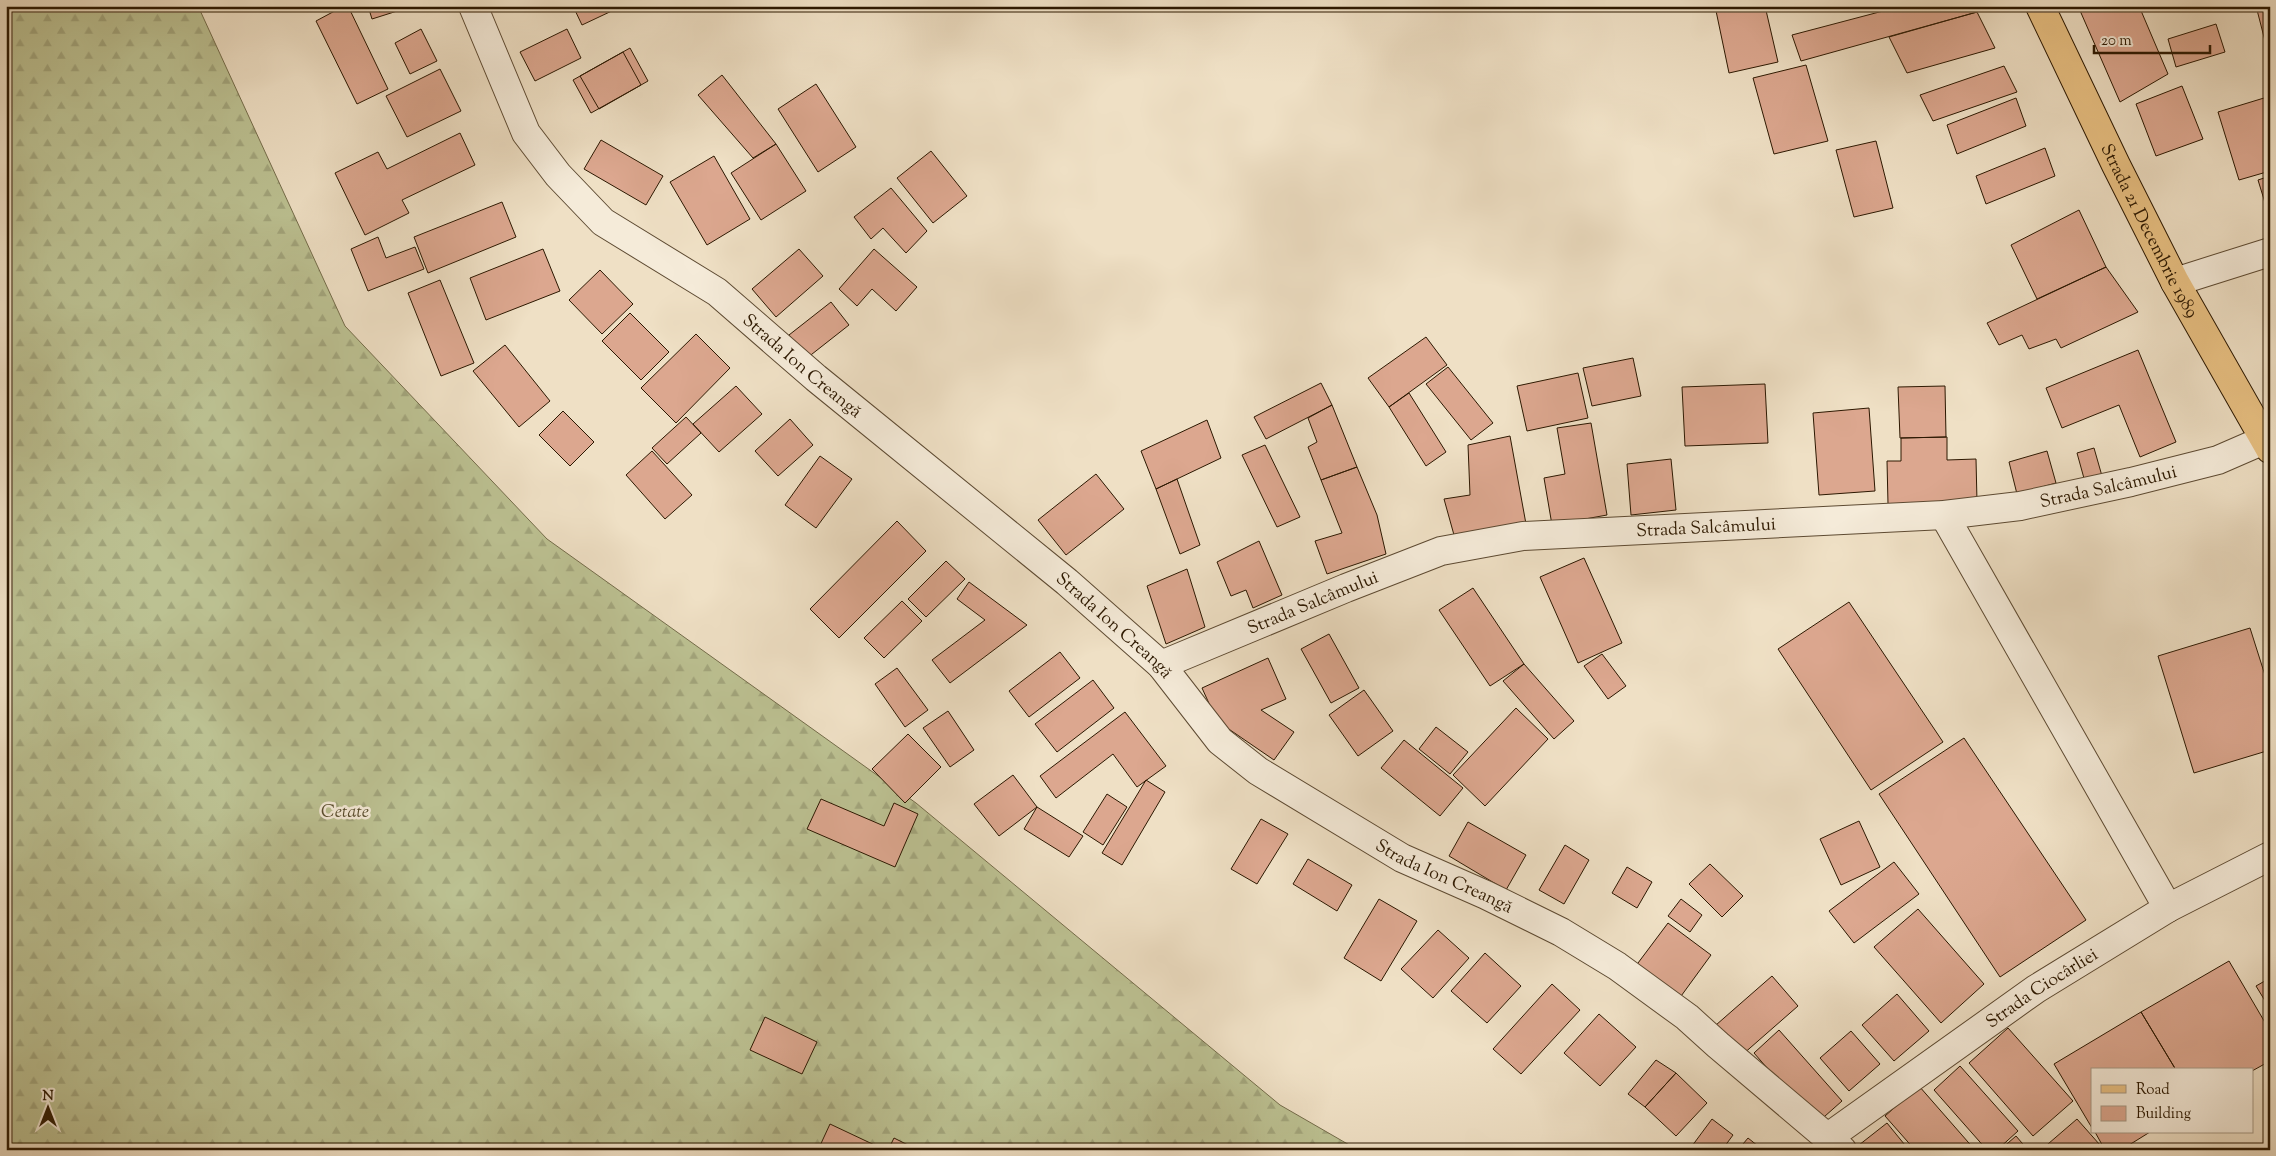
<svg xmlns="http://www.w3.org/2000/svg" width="2276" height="1156" font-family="'Sorts Mill Goudy',serif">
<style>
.forest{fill:url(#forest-firs);stroke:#746c4a}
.building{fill:#dca78f;stroke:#2c1801}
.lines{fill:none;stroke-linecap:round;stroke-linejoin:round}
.minor-casing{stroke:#5d4a32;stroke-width:30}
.major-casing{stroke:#2c1801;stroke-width:30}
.minor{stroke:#f5ebd9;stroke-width:28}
.major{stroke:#e8c082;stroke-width:28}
.labels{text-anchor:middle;stroke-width:5;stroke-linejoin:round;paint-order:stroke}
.street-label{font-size:18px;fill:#2c1801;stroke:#f5ebd9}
.park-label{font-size:18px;font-style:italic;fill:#574b2c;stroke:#f5ebd9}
</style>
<defs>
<pattern id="forest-firs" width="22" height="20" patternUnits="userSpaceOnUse" patternTransform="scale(1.25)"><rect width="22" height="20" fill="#bcc192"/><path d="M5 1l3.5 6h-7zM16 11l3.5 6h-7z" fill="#a2a57c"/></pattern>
</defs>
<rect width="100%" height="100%" fill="#efe0c5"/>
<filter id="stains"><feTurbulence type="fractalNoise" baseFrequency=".004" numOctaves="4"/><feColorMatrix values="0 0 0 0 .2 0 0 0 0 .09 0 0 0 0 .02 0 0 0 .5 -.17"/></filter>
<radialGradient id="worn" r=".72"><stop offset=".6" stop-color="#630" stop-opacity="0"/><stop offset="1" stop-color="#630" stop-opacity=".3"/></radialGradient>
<path class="forest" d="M6 6H198L345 326 547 539 916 803 1280 1105 1358 1150H6Z"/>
<path class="building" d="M344 6H348L388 89 357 104 316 21Z
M368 6H413L372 19Z
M573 6H615L616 9 582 25Z
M1715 6H1765L1778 62 1729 73Z
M1902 6H1974L1977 12 1801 61 1792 35Z
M2078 6H2139L2168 74 2120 102Z
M2256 6H2270V40L2265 41Z
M1977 12 1995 48 1907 73 1889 37Z
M2216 24 2225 52 2176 67 2168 39Z
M421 29 437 61 410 74 395 43Z
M567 29 581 58 535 81 520 52Z
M630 48 648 81 599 109 580 76Z
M623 52 641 85 591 113 573 80Z
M1806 65 1828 141 1774 154 1753 78Z
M2004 66 2017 92 1933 121 1920 95Z
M440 69 461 111 407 137 386 96Z
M722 75 776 144 753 158 698 95Z
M816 84 856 147 818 172 778 109Z
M2182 86 2203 139 2156 156 2136 104Z
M2016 98 2026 126 1957 154 1947 125Z
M2264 98 2270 116V171L2239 180 2218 112Z
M460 133 475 165 402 200 409 213 365 235 335 173 378 152 387 169Z
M601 140 663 176 646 205 584 169Z
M1876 141 1893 208 1854 217 1836 150Z
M776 144 806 191 761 220 731 173Z
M2045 148 2055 176 1986 204 1976 176Z
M931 151 967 196 933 223 897 178Z
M714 156 750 219 707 245 670 182Z
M2270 176V219L2258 180Z
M891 188 927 231 906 253 883 228 871 239 854 217Z
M502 202 516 237 428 273 414 237Z
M2079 210 2106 267 2037 299 2011 245Z
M378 237 386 258 415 247 424 269 368 291 351 249Z
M543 249 560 291 486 320 470 278Z
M799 249 823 276 776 317 752 289Z
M874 249 917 287 896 311 872 289 857 306 839 289Z
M2106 267 2138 312 2061 348 2056 339 2029 349 2022 335 1999 345 1987 323Z
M600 270 633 304 602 334 569 300Z
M440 280 474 363 441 376 408 293Z
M831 302 849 325 807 358 789 335Z
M630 313 669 352 641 380 602 341Z
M696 334 730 368 676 423 641 388Z
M1426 337 1447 365 1389 407 1368 378Z
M505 345 550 401 519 427 473 371Z
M2138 350 2176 442 2140 457 2119 405 2062 428 2046 388Z
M1633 358 1641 396 1592 406 1583 368Z
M1448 367 1493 423 1471 440 1426 384Z
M1578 373 1588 418 1527 431 1517 386Z
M1321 383 1332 405 1266 439 1254 417Z
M1765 384 1768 443 1685 446 1682 387Z
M736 386 762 414 719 452 693 424Z
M1945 386 1946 437 1900 438 1898 387Z
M1409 393 1446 452 1426 466 1389 407Z
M1332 405 1357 467 1321 480 1308 447 1317 442 1308 418Z
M1869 408 1875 491 1819 495 1813 413Z
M563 411 594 442 570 466 539 435Z
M686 417 701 433 667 464 652 448Z
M790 419 813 445 778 476 755 451Z
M1207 420 1221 458 1156 489 1141 451Z
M1591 423 1607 515 1552 525 1544 478 1565 474 1557 428Z
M1510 436 1526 524 1454 535 1444 499 1470 495 1468 445Z
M1947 437V460L1976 459 1977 502 1888 504 1887 461H1901V438Z
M1265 445 1300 517 1277 527 1242 455Z
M2094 448 2102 476 2085 482 2077 453Z
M652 451 692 495 665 519 626 475Z
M2047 451 2056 483 2017 494 2009 462Z
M820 456 852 479 816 528 785 505Z
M1671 459 1676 510 1631 515 1627 464Z
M1357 467 1377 515 1386 554 1327 574 1315 541 1342 533 1321 480Z
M1096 474 1124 509 1066 555 1038 520Z
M1177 479 1200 545 1180 554 1156 489Z
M897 521 926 551 839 638 810 609Z
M1259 541 1282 595 1253 608 1246 590 1231 596 1217 562Z
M1584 558 1622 643 1578 663 1540 577Z
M946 561 965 579 926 617 908 599Z
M1187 569 1205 627 1166 644 1147 586Z
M969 582 1027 625 950 683 932 660 985 620 957 599Z
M1473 588 1524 664 1490 686 1439 610Z
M902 601 922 621 884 658 864 638Z
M1849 602 1943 742 1871 790 1778 649Z
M2250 628 2270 691V750L2194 773 2158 656Z
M1329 634 1359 688 1331 703 1301 649Z
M1060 652 1080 678 1029 717 1009 691Z
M1602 654 1626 686 1608 699 1584 666Z
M1268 658 1286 699 1261 710 1294 732 1274 760 1217 721 1202 688Z
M1524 664 1574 721 1554 739 1503 681Z
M897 668 928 710 905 727 875 684Z
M1093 680 1114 708 1057 752 1035 724Z
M1364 690 1393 731 1358 756 1329 715Z
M1516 708 1548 739 1485 806 1453 775Z
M948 711 974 750 950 767 923 728Z
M1125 712 1166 766 1137 787 1113 754 1056 798 1040 776Z
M1436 727 1468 752 1450 774 1419 749Z
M908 734 941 767 905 803 872 769Z
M1964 738 2086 920 2000 977 1879 794Z
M1404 740 1463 788 1440 816 1381 768Z
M1013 775 1037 807 999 836 974 804Z
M1146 780 1165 792 1122 865 1102 853Z
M1107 794 1127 807 1103 845 1083 832Z
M821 799 884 826 894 803 918 814 895 867 807 829Z
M1037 807 1083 836 1069 857 1024 829Z
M1261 819 1288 834 1257 884 1231 869Z
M1859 821 1880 867 1841 885 1820 839Z
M1468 822 1526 855 1506 890 1449 856Z
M1565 845 1589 860 1564 904 1539 890Z
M1308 859 1352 885 1337 911 1293 884Z
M1894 862 1919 894 1854 943 1829 911Z
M1710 864 1743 896 1722 917 1689 884Z
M1627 867 1652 882 1637 908 1612 893Z
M1379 899 1417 921 1381 981 1344 958Z
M1681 899 1702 915 1690 932 1668 916Z
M1918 909 1984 984 1941 1023 1874 947Z
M1668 923 1711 955 1676 1003 1632 971Z
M1438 930 1469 958 1433 998 1401 969Z
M1485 953 1521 986 1487 1023 1451 991Z
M2229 961 2270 1031V1061L2252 1071V1070H2176L2141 1012Z
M1772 976 1798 1006 1742 1055 1716 1025Z
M2270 978V1009L2256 986Z
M1552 984 1580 1010 1521 1074 1493 1049Z
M1897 994 1929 1031 1894 1061 1862 1025Z
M2141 1012 2176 1070H2092V1128L2054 1064Z
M1599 1014 1636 1047 1600 1086 1564 1053Z
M765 1017 817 1042 802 1074 750 1050Z
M2008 1028 2073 1101 2033 1136 1969 1063Z
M1779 1030 1842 1101 1816 1124 1754 1053Z
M1851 1031 1880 1064 1849 1091 1820 1058Z
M1656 1060 1676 1073 1645 1107 1628 1094Z
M1960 1066 2018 1131 1997 1150H1987L1934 1090Z
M1676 1073 1707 1103 1676 1136 1645 1107Z
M1919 1086 1975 1150H1915L1885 1116Z
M1712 1119 1733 1135 1722 1150H1697L1692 1146Z
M2077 1119 2100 1145 2094 1150H2041Z
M1887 1123 1909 1150H1862L1859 1145Z
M830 1124 883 1149 882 1150H818Z
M2095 1132H2150L2121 1150H2105Z
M2016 1136 2028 1150H2000Z
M894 1138 918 1150H888Z
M1748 1138 1763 1150H1738Z"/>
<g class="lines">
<g class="minor-casing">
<g id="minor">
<path id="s1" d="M473 6 526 133 558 175 603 222 717 292 816 378 1067 582 1161 665 1220 741 1258 771 1402 858 1486 895 1561 932 1617 966 1687 1017 1718 1045 1842 1150"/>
<path d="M2175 282 2270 252"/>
<path d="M1944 515 2168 908"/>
<path id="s2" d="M1161 665 1346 588 1441 551 1523 536 1944 515 2020 506 2131 482 2218 460 2264 440"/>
<path id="s3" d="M1827 1138 2036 989 2168 908 2270 856"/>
</g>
</g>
<g class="major-casing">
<g id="major">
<path id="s4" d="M2040 6 2116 165 2175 282 2270 449"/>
</g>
</g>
<use href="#minor" class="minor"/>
<use href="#major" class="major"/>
</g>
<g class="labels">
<g class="street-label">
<text dy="6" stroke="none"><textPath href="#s4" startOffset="250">Strada 21 Decembrie 1989</textPath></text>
<text dy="6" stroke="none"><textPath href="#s1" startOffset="502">Strada Ion Creangă</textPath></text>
<text dy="6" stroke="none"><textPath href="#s2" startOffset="974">Strada Salcâmului</textPath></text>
<text dy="6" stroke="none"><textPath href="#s2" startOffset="569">Strada Salcâmului</textPath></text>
<text dy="6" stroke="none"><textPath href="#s2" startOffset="164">Strada Salcâmului</textPath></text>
<text dy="6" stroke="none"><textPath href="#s1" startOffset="908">Strada Ion Creangă</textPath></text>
<text dy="6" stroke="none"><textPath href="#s1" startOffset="1328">Strada Ion Creangă</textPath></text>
<text dy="6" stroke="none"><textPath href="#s3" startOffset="262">Strada Ciocârliei</textPath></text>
</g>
<g class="park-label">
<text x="345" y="817">Cetate</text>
</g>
</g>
<rect width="2276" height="1156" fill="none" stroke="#efe0c5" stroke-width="25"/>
<rect x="8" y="8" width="2261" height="1141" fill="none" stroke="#2c1801" stroke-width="2.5"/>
<rect x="12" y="12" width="2251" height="1131" fill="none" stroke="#2c1801"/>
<rect x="2091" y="1068" width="162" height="65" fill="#f5ebd9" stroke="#a59783"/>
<rect x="2101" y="1085" width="25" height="8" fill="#e8c082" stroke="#a59783"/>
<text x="2136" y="1094" font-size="15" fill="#2c1801">Road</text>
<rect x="2101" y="1106" width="25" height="15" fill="#dca78f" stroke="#a59783"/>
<text x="2136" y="1118" font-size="15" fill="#2c1801">Building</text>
<g transform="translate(48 1108)" stroke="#f5ebd9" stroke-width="4" paint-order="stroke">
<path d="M0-4L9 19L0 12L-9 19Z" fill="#2c1801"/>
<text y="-8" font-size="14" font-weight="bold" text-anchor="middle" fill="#2c1801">N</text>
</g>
<path d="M2094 45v8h116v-8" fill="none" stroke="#2c1801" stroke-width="2.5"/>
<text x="2101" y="45" font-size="15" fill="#2c1801" stroke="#f5ebd9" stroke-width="4" paint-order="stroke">20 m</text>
<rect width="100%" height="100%" filter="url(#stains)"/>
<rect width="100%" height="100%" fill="url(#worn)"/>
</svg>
